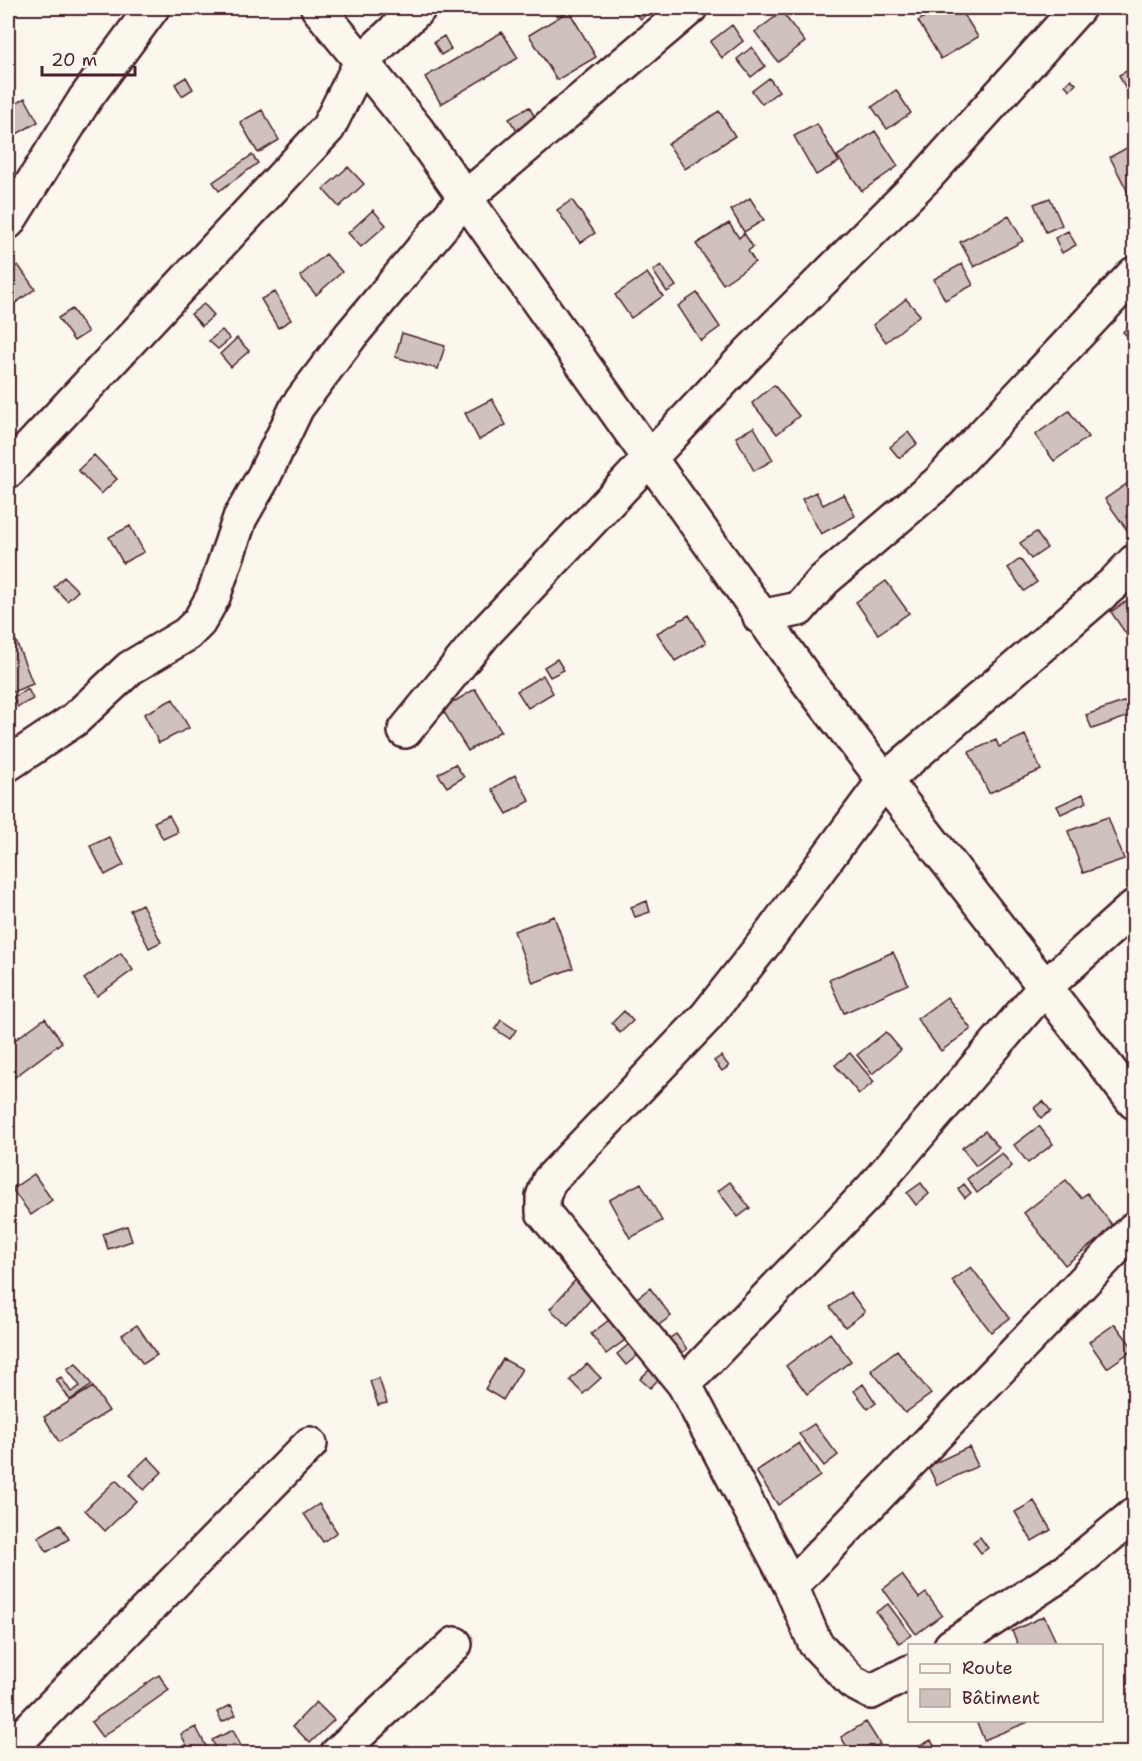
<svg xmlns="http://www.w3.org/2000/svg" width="1142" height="1761" font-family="'Shantell Sans',sans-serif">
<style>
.building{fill:#cfc2bc;stroke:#4a1f2b;stroke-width:1.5}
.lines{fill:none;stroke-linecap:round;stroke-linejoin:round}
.minor-casing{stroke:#4a1f2b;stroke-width:38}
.minor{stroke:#fbf7ec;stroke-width:33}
</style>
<rect width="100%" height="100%" fill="#fbf7ec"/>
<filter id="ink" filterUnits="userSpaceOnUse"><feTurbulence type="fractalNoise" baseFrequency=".0167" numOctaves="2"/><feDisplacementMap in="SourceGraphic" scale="12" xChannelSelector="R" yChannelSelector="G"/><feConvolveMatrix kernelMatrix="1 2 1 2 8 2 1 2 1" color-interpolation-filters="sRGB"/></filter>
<g filter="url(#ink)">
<path class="building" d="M629 8H653L641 19Z
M909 8H925L914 15Z
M939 8H960L978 37 941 59 918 21Z
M569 11 596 57 557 80 529 35Z
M782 12 805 42 778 62 755 32Z
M732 25 743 41 722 58 710 42Z
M502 32 518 58 441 104 425 77Z
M444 36 451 49 441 55 434 42Z
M752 47 765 66 751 77 737 59Z
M1134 67V106L1119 75Z
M186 77 193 89 182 96 175 84Z
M769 78 779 91 762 104 752 91Z
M1071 79 1076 84 1070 90 1065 85Z
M896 90 911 113 887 129 872 107Z
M25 98 38 122 8 139V108Z
M529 107 536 119 517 131 509 119Z
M262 110 279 140 258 153 240 122Z
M719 111 735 136 685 169 668 144Z
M817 124 839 162 816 175 794 136Z
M875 131 898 166 862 191 837 156Z
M1134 144V201L1133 202 1110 157Z
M252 155 258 163 219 191 213 182Z
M348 167 364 184 339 207 323 189Z
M750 198 764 220 744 232 731 210Z
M1050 198 1062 225 1046 232 1034 204Z
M572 200 595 233 580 243 557 210Z
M373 210 386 225 361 247 348 233Z
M1009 216 1023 241 974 267 960 242Z
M729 223 739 238 744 233 753 247 748 251 755 262 723 284 696 244Z
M1068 231 1076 245 1062 253 1055 238Z
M326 254 342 272 316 295 300 276Z
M962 264 973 285 945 300 934 279Z
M18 265 35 289 8 308V272Z
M661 265 676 286 667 292 653 271Z
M647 273 663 296 631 318 615 295Z
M275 292 291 320 278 328 261 299Z
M697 293 720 327 701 341 678 306Z
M906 299 920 315 886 342 873 325Z
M204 304 214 315 202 326 191 314Z
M72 309 88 332 74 341 58 318Z
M1134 320V343L1123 332Z
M222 330 230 339 218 349 209 341Z
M402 333 445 346 438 369 395 357Z
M237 338 249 351 231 367 220 354Z
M774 385 799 416 777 434 752 403Z
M492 399 506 425 479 440 465 413Z
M1069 411 1088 437 1054 461 1035 435Z
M754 427 773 460 754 471 736 437Z
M908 432 917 444 899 458 890 447Z
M94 455 117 479 101 494 78 470Z
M1134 479V529L1129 533 1105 499Z
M816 492 823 505 844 494 855 516 821 534 802 499Z
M130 526 144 552 123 563 109 537Z
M1036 532 1047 548 1031 559 1020 543Z
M1020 559 1037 582 1024 591 1008 568Z
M64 577 78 591 67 601 54 587Z
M886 581 909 613 878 634 856 602Z
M1132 597 1134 601 1133 644 1111 612Z
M689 615 706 643 675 661 657 633Z
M10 626 33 684 10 693 8 628Z
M557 659 564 670 550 677 544 667Z
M543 675 553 693 528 708 517 691Z
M28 689 33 699 18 707 13 697Z
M475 689 501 731 468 751 442 709Z
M173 699 189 728 159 743 144 714Z
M1126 701 1132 715 1092 729 1086 715Z
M1025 735 1041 770 989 793 969 752 996 740 999 747Z
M455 764 464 777 447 787 438 774Z
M515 775 530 801 507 814 492 789Z
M1083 794 1087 802 1061 814 1057 806Z
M169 815 178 832 163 839 154 822Z
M1108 817 1124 859 1083 873 1068 831Z
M109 837 124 865 105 875 90 846Z
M647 901 650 912 635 917 631 907Z
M142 904 161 942 149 948 130 910Z
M554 916 573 968 533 983 514 931Z
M893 952 908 984 844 1013 829 980Z
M121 953 133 970 97 996 84 979Z
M947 997 971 1029 941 1051 917 1019Z
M624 1011 633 1021 620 1033 612 1023Z
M45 1018 62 1042 8 1082V1045Z
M501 1020 516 1030 510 1039 495 1029Z
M886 1032 901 1050 872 1074 857 1055Z
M850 1053 874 1082 859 1094 835 1065Z
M721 1056 729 1066 722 1071 714 1061Z
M1043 1101 1051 1111 1041 1118 1034 1108Z
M1039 1126 1053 1144 1028 1163 1014 1145Z
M985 1131 999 1148 976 1166 962 1148Z
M1002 1153 1012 1166 977 1193 967 1179Z
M34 1174 52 1200 31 1215 12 1189Z
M1066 1180 1081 1198 1087 1193 1114 1227 1065 1265 1024 1213Z
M730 1182 750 1208 738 1217 718 1191Z
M641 1183 662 1221 630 1238 609 1200Z
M921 1183 929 1194 916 1205 907 1193Z
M964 1184 971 1193 965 1198 958 1189Z
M127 1226 132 1241 108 1249 103 1234Z
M971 1267 1010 1318 991 1332 952 1281Z
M578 1277 596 1293 568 1326 550 1309Z
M650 1288 671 1316 649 1332 628 1305Z
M850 1292 865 1312 845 1327 830 1307Z
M609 1320 625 1340 606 1354 591 1334Z
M1115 1324 1134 1349 1107 1368 1089 1342Z
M137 1325 157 1355 143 1364 122 1335Z
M830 1333 851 1361 807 1394 786 1366Z
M676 1334 687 1349 676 1357 664 1342Z
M635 1339 644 1350 626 1365 617 1354Z
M897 1350 931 1394 905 1413 871 1370Z
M503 1359 522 1369 503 1400 485 1389Z
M76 1363 92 1385 70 1400 56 1380 61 1377 71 1392 80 1386 67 1369Z
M587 1364 601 1378 583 1394 570 1380Z
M655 1364 664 1374 650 1388 640 1379Z
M379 1378 387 1403 378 1405 370 1381Z
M863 1384 876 1403 868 1409 854 1391Z
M93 1387 109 1411 59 1442 44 1417Z
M814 1424 838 1455 824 1466 799 1434Z
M799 1443 820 1476 778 1505 756 1471Z
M969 1447 978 1466 937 1485 928 1466Z
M148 1457 162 1472 144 1490 130 1474Z
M116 1480 136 1501 105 1531 85 1510Z
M1034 1501 1051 1530 1032 1541 1015 1512Z
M319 1504 337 1532 323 1542 304 1514Z
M60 1524 69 1539 47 1552 38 1537Z
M980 1537 988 1548 981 1553 973 1542Z
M902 1575 919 1598 926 1593 942 1615 916 1634 883 1589Z
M888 1604 911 1635 899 1643 876 1612Z
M1044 1616 1058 1646H1019L1012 1631Z
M159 1675 169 1690 102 1737 91 1722Z
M316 1702 334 1720 310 1743 293 1726Z
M231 1705 236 1715 222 1722 217 1712Z
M976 1720H1027L1028 1722 984 1740Z
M866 1722 880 1744 864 1754H851L841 1737Z
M196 1727 208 1750 201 1754H191L181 1734Z
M233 1730 245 1754H219L212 1740Z
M931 1740 938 1754H909L908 1752Z"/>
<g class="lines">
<g class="minor-casing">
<path id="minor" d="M318 8 417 130 809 683 1134 1102
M8 222 85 99 152 8
M8 471 328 128 361 62 419 8
M760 617 799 609 824 580 938 483 1134 274
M405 731 484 634 749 353 927 176 1078 8
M8 764 74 720 130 668 187 634 199 622 213 597 240 518 264 476 297 407 351 335 465 198 690 8
M684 1384 870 1191 1045 987 1134 907
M791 1586 1134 1229
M951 1646 1066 1571 1134 1515
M910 1672 871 1692 852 1682 815 1643 791 1586 684 1384 543 1212V1197L549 1181 706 1017 766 941 884 781 1113 584 1134 562
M8 1751 310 1444
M337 1754 455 1644"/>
</g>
<use href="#minor" class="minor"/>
</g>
</g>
<rect width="1142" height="1761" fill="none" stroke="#fbf7ec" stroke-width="30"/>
<rect x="15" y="15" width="1112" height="1731" fill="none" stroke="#4a1f2b" stroke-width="2" filter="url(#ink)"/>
<rect x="908" y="1644" width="195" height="78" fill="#fbf7ec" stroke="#b4a19f" stroke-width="1.5"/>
<rect x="920" y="1664" width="30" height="9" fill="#fbf7ec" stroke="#b4a19f" stroke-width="1.5"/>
<text x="962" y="1674" font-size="18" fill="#4a1f2b">Route</text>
<rect x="920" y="1689" width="30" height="18" fill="#cfc2bc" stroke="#b4a19f" stroke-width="1.5"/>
<text x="962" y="1704" font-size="18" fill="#4a1f2b">Bâtiment</text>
<path d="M42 66v9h93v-9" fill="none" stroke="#4a1f2b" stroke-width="3"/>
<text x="51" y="66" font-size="18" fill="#4a1f2b" stroke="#fbf7ec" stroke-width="4.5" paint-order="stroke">20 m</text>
</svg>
